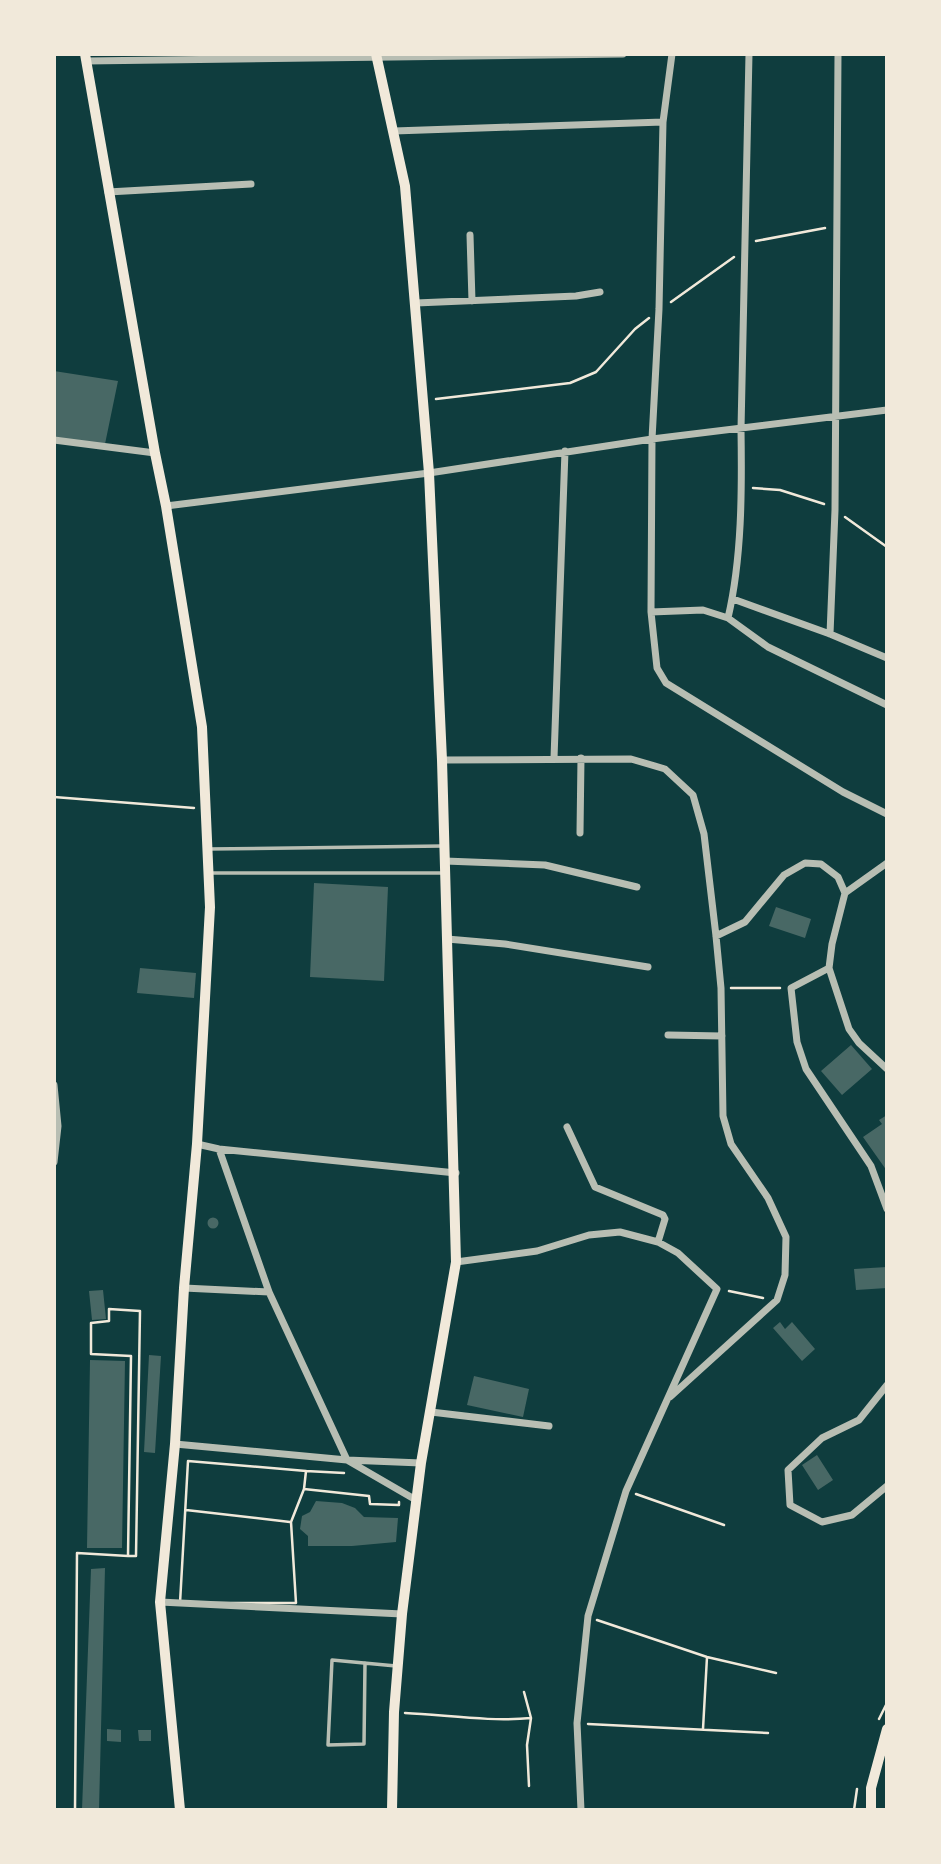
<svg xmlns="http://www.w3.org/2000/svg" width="941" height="1864" font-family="Inter,sans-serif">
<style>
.building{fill:#486865}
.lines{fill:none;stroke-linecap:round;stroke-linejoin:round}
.path{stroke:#f1e9da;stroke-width:2.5}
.service{stroke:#b8beb3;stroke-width:3.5}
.minor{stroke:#b8beb3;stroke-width:7}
.secondary{stroke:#f1e9da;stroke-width:10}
.primary{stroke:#f1e9da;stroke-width:10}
</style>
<rect width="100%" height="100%" fill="#0f3d3e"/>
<path class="building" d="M54 371 118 381 105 444 54 438Z
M314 883 388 887 384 981 310 977Z
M776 907 811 919 805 938 769 926Z
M140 968 196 973 194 998 137 993Z
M851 1045 872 1069 842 1095 821 1071Z
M887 1115V1171L863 1137 882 1124 879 1120Z
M207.5 1223a5.5 5.5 0 1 1 11 0a5.5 5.5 0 1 1-11 0Z
M887 1267V1288L856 1290 854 1269Z
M103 1290 106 1319 92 1320 89 1291Z
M780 1322 785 1329 792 1322 815 1349 802 1361 773 1328Z
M149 1355 161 1356 155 1453 144 1452Z
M90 1360 125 1361 122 1548H87Z
M474 1376 529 1389 523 1417 467 1405Z
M817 1455 833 1480 818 1490 802 1465Z
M316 1501 342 1503 355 1508 364 1517 398 1518 396 1542 352 1546H308V1536L300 1529 302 1516 310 1512Z
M105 1568 99 1810H82L91 1569Z
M107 1729 121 1730V1742L107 1741Z
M138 1730H151V1741H139Z"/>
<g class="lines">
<path class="path" d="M756 241 825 228
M671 302 734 257
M436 399 570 383 596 372 635 329 649 318
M753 488 780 490 824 504
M845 517 887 547
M54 797 194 808
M731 988H780
M729 1291 763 1298
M188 1461 306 1471 304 1489 291 1522 296 1603H180Z
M306 1471 344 1473
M304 1489 369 1496 370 1504 399 1505V1502
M636 1494 724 1525
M186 1510 290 1522
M597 1620 707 1657 776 1673
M524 1692 531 1718 527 1745 529 1786
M405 1713C447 1715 489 1722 531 1718
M879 1719 887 1703
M588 1724 768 1733
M703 1729 707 1657
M75 1810 77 1553 128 1556 131 1356 91 1354V1323L109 1321V1309L140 1311 136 1556H128
M854 1810 857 1789"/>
<path class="service" d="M208 849 442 846
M211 873H445
M365 1663 364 1744 328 1745 332 1660 396 1666"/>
<path class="minor" d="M672 54 663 122 659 309 652 439 651 612 657 668 666 683 843 792 887 814
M86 61 623 54
M394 131 663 122
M108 192 251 184
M470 235 472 301
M416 303 576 296 600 292
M54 440 155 453
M166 506 429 473 652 439 887 410
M733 599 830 634 887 658
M651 612 703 610 728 618C742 558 742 490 741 429L749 54
M728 618 768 647 887 705
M830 634 835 510 838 54
M554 758 565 451
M442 760 631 759 665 769 693 795 704 834 716 936 721 988 723 1116 731 1144 768 1198 786 1237 785 1275 777 1300 670 1397
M580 833 581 758
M445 861 545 865 637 887
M845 893 887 863
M716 936 745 922 784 875 805 863 821 864 838 877 845 893 832 944 829 968 849 1029 859 1043 887 1069
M447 939 505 944 648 967
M829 968 791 988 797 1042 806 1069 871 1166 887 1209
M668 1035 722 1036
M54 1085 58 1126 54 1162
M567 1127 595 1187 663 1215 665 1219 658 1242
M197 1144 219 1149 456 1173
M219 1149 269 1292 347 1460 421 1463
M456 1262 537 1251 589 1235 620 1232 658 1242 678 1253 717 1289 626 1491 588 1616 577 1723 581 1810
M184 1288 269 1292
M887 1385 859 1420 822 1438 788 1470 790 1505 822 1522 852 1515 887 1486
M431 1412 549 1426
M175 1444 347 1460 416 1500
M160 1602 402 1614"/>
<path class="secondary" d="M85 54 155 453 166 506 202 727 210 907 197 1144 184 1288 175 1444 160 1602 180 1810
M376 54 405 186 429 473 442 760 456 1262 421 1463 402 1614 394 1712 392 1810"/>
<path class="primary" d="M871 1810V1788L887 1729"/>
</g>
<rect width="941" height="1864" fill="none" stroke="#f1e9da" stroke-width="112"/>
</svg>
